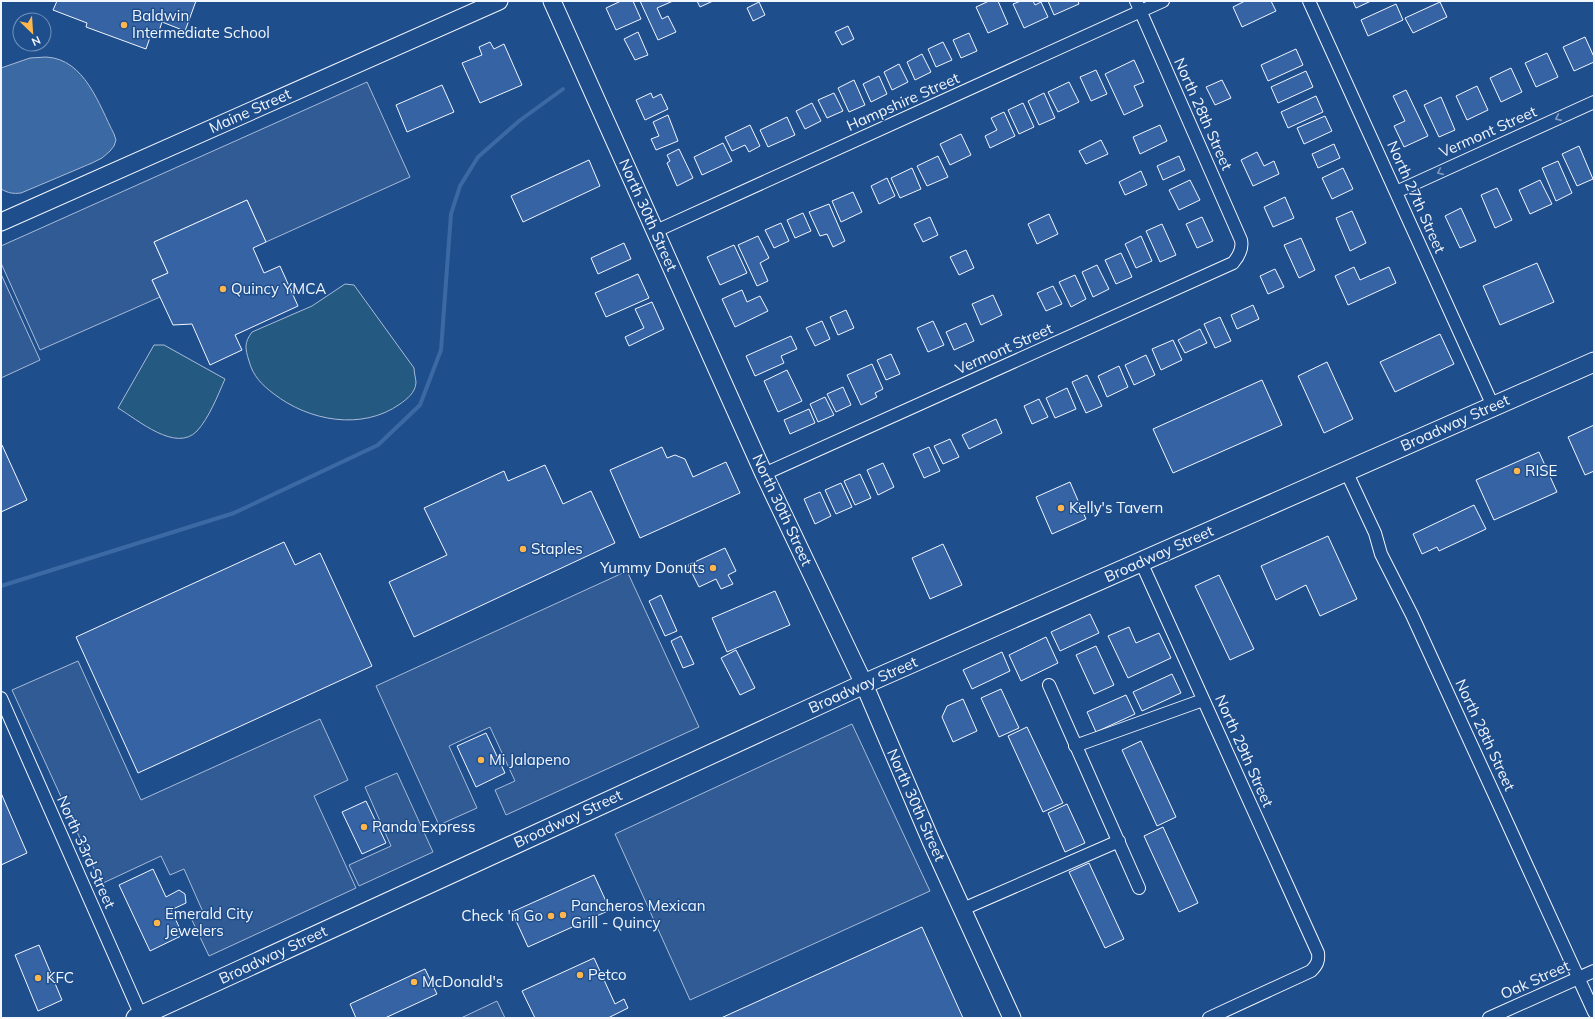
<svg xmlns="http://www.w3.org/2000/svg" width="1595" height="1019" font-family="Mulish,sans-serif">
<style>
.green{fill:#245a82;stroke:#a8bbd7}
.parking{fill:#305b95;stroke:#a8bbd7}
.water{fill:#3b69a3;stroke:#a8bbd7}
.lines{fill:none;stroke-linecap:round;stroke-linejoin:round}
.stream{stroke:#3b69a3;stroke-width:4}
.building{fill:#3563a3;stroke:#f2f6ff}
.street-casing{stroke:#f2f6ff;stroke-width:14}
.secondary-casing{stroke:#f2f6ff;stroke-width:19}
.primary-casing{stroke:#f2f6ff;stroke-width:21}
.street{stroke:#1f4e8c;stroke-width:12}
.secondary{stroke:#1f4e8c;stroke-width:17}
.primary{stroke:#1f4e8c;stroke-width:19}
.oneway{stroke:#7e9ac0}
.poi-dot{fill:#ffb74d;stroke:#1f4e8c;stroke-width:1.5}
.labels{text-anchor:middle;stroke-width:3;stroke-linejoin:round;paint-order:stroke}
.poi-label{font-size:15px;fill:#f2f6ff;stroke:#1f4e8c;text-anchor:start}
.street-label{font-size:15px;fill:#f2f6ff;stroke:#1f4e8c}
</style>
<rect width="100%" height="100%" fill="#1f4e8c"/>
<path class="green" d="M345 284 354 285 414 368C414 373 416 379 416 383 415 393 407 399 400 404 362 431 309 421 274 394 262 385 253 376 249 361 245 348 244 343 252 332L312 306Z
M154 345H164L225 379C218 395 209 418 197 431 176 453 138 420 118 408Z"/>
<path class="parking" d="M367 82 410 177 266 242 247 200 154 242 168 273 152 280 160 297 40 350 1 263V246Z
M1 274 40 360 1 378Z
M627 571 699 727 506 815 495 790 515 781 490 727 449 746 477 808 439 825 376 686Z
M78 661 141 800 320 719 348 780 314 796 356 888 209 956 191 918 203 912 184 869 170 875 161 856 101 884 12 690Z
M852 724 930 891 690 1000 615 834Z
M397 773 433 852 359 886 349 865 391 846 365 787Z
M497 1001 505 1018H461Z"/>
<path class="water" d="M46 57C85 59 99 105 114 134L116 140 114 146 110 151 102 158 92 163 21 193C13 194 8 193 1 189V68L30 58Z"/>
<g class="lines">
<path class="stream" d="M1 586 234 513 378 445 420 405 441 350 451 214 460 186 478 157 519 121 563 89"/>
</g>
<path class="building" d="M57 1H196L185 31 162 22 159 31 153 29 146 49 86 27 87 23 53 10Z
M621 1H633L641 19 616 30 606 8Z
M640 1H673L657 8 662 19 668 16 676 32 658 40Z
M697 1H713L700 7Z
M989 1H998L1008 24 988 33 976 7Z
M1021 1H1033L1035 5 1041 2 1048 17 1024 28 1013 4Z
M1048 1H1078L1079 4 1054 15Z
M1245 1H1271L1276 11 1242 27 1233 7Z
M1353 1H1371L1356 8Z
M759 2 765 15 753 21 747 8Z
M1440 2 1447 17 1413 33 1405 18Z
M1396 4 1403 20 1368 36 1361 20Z
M848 26 854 39 842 45 835 32Z
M638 32 648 55 635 60 624 39Z
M969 33 977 51 961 58 953 40Z
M1585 37 1594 57V62L1574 71 1563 47Z
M490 42 494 49 504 44 522 85 480 103 462 63 482 55 479 47Z
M943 42 952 60 936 67 928 49Z
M1296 49 1303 65 1268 81 1261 65Z
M1547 53 1558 77 1536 87 1525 63Z
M922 54 931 72 915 80 907 62Z
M1134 60 1144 82 1134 86 1143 106 1124 115 1105 74Z
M899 64 908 82 892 90 884 72Z
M1511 68 1522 92 1501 102 1490 78Z
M1096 70 1107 94 1091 101 1080 77Z
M1306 71 1313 87 1278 103 1271 87Z
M879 76 887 94 871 102 863 84Z
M854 80 865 105 849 112 838 88Z
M1222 80 1231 98 1215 105 1206 87Z
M1069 82 1079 102 1058 112 1048 92Z
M442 85 454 112 407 132 396 105Z
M1477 86 1488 110 1467 120 1456 96Z
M1406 90 1428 136 1404 147 1394 126 1405 121 1393 96Z
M651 93 653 98 661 94 668 109 645 120 636 100Z
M834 93 843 111 827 118 818 100Z
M1044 93 1055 118 1039 125 1028 101Z
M1316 96 1323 112 1288 128 1281 112Z
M1441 97 1455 130 1439 137 1424 105Z
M812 103 821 121 805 129 796 111Z
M1023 103 1034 127 1019 134 1008 110Z
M1004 112 1015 136 990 148 985 136 997 130 991 118Z
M668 115 678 141 656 150 651 139 659 136 653 122Z
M1325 116 1332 131 1304 144 1297 128Z
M787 117 795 135 768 147 760 130Z
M750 125 760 146 749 152 745 145 732 151 725 137Z
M1160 125 1167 141 1140 154 1133 137Z
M961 134 971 155 950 165 940 144Z
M1101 140 1108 154 1086 164 1079 151Z
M723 143 732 161 702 175 694 157Z
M1334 144 1340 158 1318 168 1312 154Z
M1579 146 1593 179 1577 186 1562 154Z
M679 149 693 178 677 186 667 163 670 161 667 155Z
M1257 152 1264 166 1274 161 1279 174 1253 186 1241 160Z
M938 156 948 177 927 186 917 166Z
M1179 156 1185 170 1163 180 1157 166Z
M589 160 600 186 523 222 511 196Z
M1558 161 1572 193 1556 201 1542 168Z
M912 168 921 189 900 198 891 178Z
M1343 168 1353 189 1332 199 1322 178Z
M1141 171 1147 185 1125 195 1119 182Z
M887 178 895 196 879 204 871 186Z
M1190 180 1200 200 1179 210 1169 190Z
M1540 180 1552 204 1530 214 1519 190Z
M1497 188 1512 220 1495 228 1481 195Z
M853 192 862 212 841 222 832 201Z
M1285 197 1294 218 1273 227 1264 207Z
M247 200 266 242 253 248 264 273 280 266 298 306 235 335 242 350 210 365 192 324 173 325 152 280 168 273 154 242Z
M829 204 845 241 833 247 827 234 820 236 809 212Z
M1461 208 1476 241 1460 248 1445 216Z
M1352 211 1366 243 1350 251 1336 218Z
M803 213 811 231 795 238 787 220Z
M1049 214 1058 234 1037 244 1028 224Z
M930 217 938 235 923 242 914 224Z
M1202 217 1213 241 1197 248 1186 224Z
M781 223 789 241 774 248 765 230Z
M1162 224 1176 255 1160 262 1146 231Z
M758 236 769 258 760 263 768 281 757 286 738 245Z
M1141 236 1152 261 1136 268 1125 244Z
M1301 238 1315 270 1299 278 1284 245Z
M624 243 631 259 598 274 591 258Z
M734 245 747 273 720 285 707 257Z
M966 250 974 268 959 275 950 257Z
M1121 253 1132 277 1116 284 1105 260Z
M1537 263 1554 302 1500 325 1483 286Z
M1097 265 1109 289 1093 297 1082 272Z
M1354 267 1360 280 1389 267 1396 283 1348 305 1335 276Z
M1275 269 1284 287 1268 294 1260 276Z
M638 274 649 298 606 317 595 293Z
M1075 275 1086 299 1071 307 1059 282Z
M1053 286 1062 304 1046 311 1037 293Z
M742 290 747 302 760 296 768 311 735 327 722 299Z
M993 295 1002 315 981 325 972 304Z
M652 302 664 329 629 346 625 337 644 328 635 309Z
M1253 305 1259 319 1237 329 1231 315Z
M846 310 854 328 838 335 830 317Z
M1220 317 1231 341 1215 348 1204 324Z
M822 321 830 339 815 346 806 328Z
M933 321 944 345 928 352 917 328Z
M966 323 974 341 954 350 946 332Z
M1200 329 1207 343 1185 353 1178 340Z
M1440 334 1454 364 1395 392 1380 362Z
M791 336 797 349 781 356 784 363 755 376 746 356Z
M1173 340 1182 360 1161 370 1152 349Z
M891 354 900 374 886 380 877 360Z
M1146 355 1155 375 1134 385 1125 365Z
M1327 362 1353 419 1324 433 1298 376Z
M872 364 883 389 875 393 877 397 861 405 847 375Z
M1119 366 1128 387 1107 397 1098 376Z
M787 370 802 401 778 412 764 381Z
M1087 375 1102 406 1086 413 1072 382Z
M1262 380 1282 425 1173 473 1153 429Z
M843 387 851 405 836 412 827 394Z
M1067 388 1076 409 1055 418 1046 398Z
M825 397 834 415 818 422 810 404Z
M1039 399 1048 417 1032 424 1024 406Z
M809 409 815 423 790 434 784 420Z
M996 419 1002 433 969 449 962 435Z
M1594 425V471L1585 475 1568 437Z
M950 439 959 457 943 464 934 446Z
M2 445 27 500 1 512V446Z
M662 447 667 458 675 455 685 459 693 477 726 462 740 493 640 538 610 470Z
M929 447 940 471 924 478 913 454Z
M1539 452 1557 492 1494 520 1476 480Z
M883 463 894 487 878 495 867 470Z
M545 465 563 504 591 491 615 543 414 637 389 582 447 555 424 508 504 471 508 481Z
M860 474 871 498 855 505 844 481Z
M1070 482 1086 519 1052 534 1036 497Z
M841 483 852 507 836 514 825 490Z
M820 492 831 516 815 524 804 499Z
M1474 505 1486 529 1439 551 1437 547 1422 554 1413 534Z
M1328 536 1357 599 1320 616 1306 585 1276 600 1261 566Z
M284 542 295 565 320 553 372 666 138 773 76 637Z
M943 544 962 585 930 599 912 558Z
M725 548 736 571 728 575 733 584 721 589 716 579 699 587 688 565Z
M1219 575 1254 649 1230 660 1195 586Z
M775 591 790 625 727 652 712 618Z
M661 595 677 631 665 636 649 601Z
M1090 614 1099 633 1060 651 1051 632Z
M1129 627 1136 643 1159 633 1171 658 1128 678 1108 636Z
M681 636 694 664 683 668 671 641Z
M1046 637 1058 663 1021 681 1009 655Z
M1096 646 1114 685 1094 694 1076 655Z
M736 650 755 688 740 695 721 658Z
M1002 652 1010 671 972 689 963 670Z
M1172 674 1181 693 1142 711 1133 692Z
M1001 689 1019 728 999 737 981 698Z
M1126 695 1135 714 1096 732 1087 712Z
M963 699 977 731 953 742 942 717 947 706Z
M1027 727 1063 803 1043 812 1008 736Z
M486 733 505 773 476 787 457 746Z
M1141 741 1176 817 1157 826 1122 750Z
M1 793 27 853 1 865Z
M366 801 386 843 362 854 342 812Z
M1067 804 1085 843 1065 852 1048 813Z
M1163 827 1198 903 1179 912 1144 836Z
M1089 863 1124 939 1105 948 1069 872Z
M153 869 166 897 179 890 185 894 186 903 171 910 183 935 150 951 119 885Z
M594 875 610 910 528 947 512 912Z
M922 927 963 1018H721Z
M39 945 62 1000 38 1011 15 955Z
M594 958 615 1004 624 999 628 1008 608 1018H535L522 991Z
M425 969 437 994 385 1018H356L350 1004Z"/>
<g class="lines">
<g class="street-casing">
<path id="street" d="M1309 1 1493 406
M1396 192 1594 102
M656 231 1163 1
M1346 471 1375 533 1381 554 1412 615 1594 1012
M764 474 1233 263C1239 256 1243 249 1241 240L1136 1
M1141 562 1318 953C1319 961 1317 965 1311 971L1209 1018
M1049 685 1139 888
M1 698 142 1018
M1075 746 1203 700
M963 909 1119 841
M1489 1018 1594 971"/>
</g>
<g class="secondary-casing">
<path id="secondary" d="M552 1 764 474 864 684 931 841 1012 1018
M1 222 499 1"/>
</g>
<g class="primary-casing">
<path id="primary" d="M136 1018 864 684 1594 362"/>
</g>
<use href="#street" class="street"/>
<use href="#secondary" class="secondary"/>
<use href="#primary" class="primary"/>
</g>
<defs><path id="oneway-chevron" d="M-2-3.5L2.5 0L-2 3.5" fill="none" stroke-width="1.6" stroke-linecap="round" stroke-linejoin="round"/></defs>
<g class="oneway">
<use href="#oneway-chevron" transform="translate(1558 118) rotate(156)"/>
<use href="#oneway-chevron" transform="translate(1440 172) rotate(156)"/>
</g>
<g class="poi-dot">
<circle cx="124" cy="25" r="4"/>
<circle cx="223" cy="289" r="4"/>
<circle cx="1517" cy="471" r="4"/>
<circle cx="1061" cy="508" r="4"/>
<circle cx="523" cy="549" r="4"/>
<circle cx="713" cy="568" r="4"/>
<circle cx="481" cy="760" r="4"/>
<circle cx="364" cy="827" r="4"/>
<circle cx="563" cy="915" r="4"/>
<circle cx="551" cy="916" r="4"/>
<circle cx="157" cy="923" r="4"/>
<circle cx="580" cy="975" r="4"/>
<circle cx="38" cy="978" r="4"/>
<circle cx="414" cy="982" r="4"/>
</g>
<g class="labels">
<g class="poi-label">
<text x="132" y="21">Baldwin<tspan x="132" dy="17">Intermediate School</tspan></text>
<text x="231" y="294">Quincy YMCA</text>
<text x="1525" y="476">RISE</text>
<text x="1069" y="513">Kelly's Tavern</text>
<text x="531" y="554">Staples</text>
<text x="705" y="573" text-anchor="end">Yummy Donuts</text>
<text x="489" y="765">Mi Jalapeno</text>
<text x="372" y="832">Panda Express</text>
<text x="571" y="911">Pancheros Mexican<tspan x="571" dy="17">Grill - Quincy</tspan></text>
<text x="165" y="919">Emerald City<tspan x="165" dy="17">Jewelers</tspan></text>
<text x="543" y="921" text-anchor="end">Check 'n Go</text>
<text x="588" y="980">Petco</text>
<text x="46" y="983">KFC</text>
<text x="422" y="987">McDonald's</text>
</g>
<g class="street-label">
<text transform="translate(903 102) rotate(-24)" y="5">Hampshire Street</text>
<text transform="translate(250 111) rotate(-24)" y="5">Maine Street</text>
<text transform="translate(1203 114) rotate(66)" y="5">North 28th Street</text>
<text transform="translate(1488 132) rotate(-24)" y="5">Vermont Street</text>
<text transform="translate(1416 197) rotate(66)" y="5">North 27th Street</text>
<text transform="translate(648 215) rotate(66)" y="5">North 30th Street</text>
<text transform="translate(1004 349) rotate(-24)" y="5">Vermont Street</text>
<text transform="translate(1455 423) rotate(-24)" y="5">Broadway Street</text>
<text transform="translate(782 510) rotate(65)" y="5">North 30th Street</text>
<text transform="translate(1159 554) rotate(-24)" y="5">Broadway Street</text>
<text transform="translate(863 685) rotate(-24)" y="5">Broadway Street</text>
<text transform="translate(1485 735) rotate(65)" y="5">North 28th Street</text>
<text transform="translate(1244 751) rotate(66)" y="5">North 29th Street</text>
<text transform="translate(916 805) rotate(66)" y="5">North 30th Street</text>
<text transform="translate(568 819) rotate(-25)" y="5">Broadway Street</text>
<text transform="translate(86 852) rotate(66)" y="5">North 33rd Street</text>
<text transform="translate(273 955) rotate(-25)" y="5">Broadway Street</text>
<text transform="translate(1535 980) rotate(-24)" y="5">Oak Street</text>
</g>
</g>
<rect width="1595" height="1019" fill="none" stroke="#f2f6ff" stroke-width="4"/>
<g transform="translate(32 32) rotate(155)"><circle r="19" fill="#1f4e8c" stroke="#7391ba"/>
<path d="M0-3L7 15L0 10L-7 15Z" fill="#ffb74d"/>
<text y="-6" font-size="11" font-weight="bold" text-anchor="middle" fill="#f2f6ff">N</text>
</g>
</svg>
